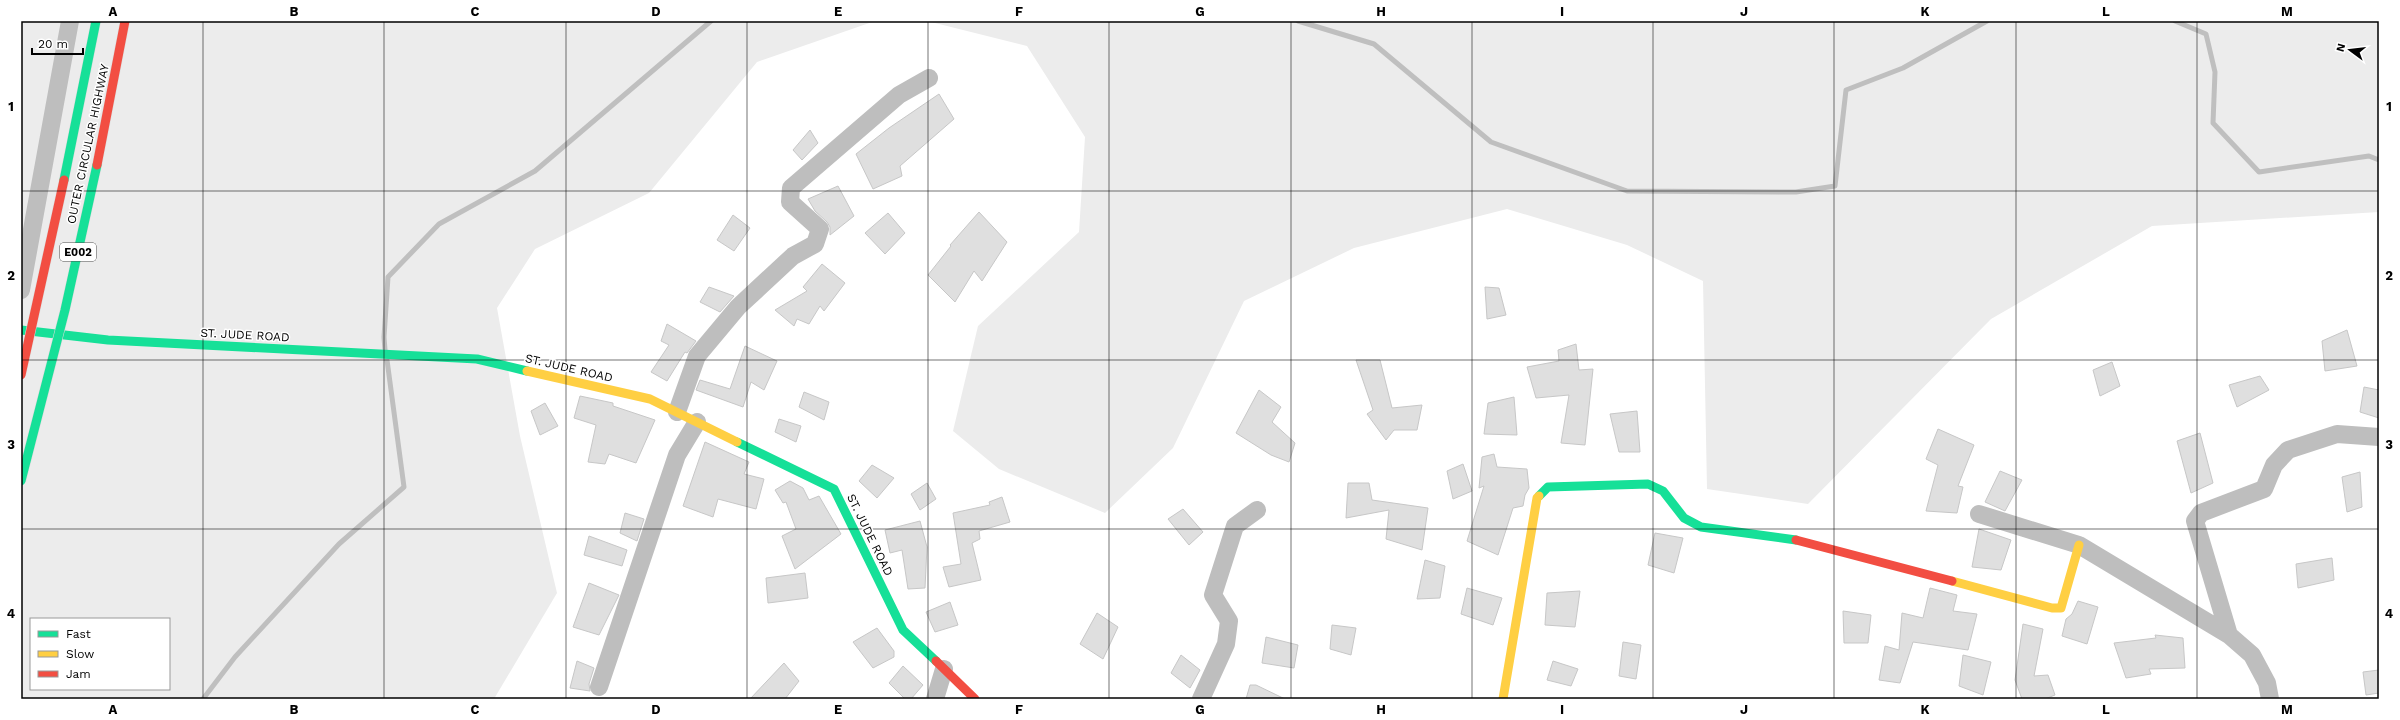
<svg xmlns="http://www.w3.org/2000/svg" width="2400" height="720" font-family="'Work Sans',sans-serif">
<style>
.green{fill:#ececec;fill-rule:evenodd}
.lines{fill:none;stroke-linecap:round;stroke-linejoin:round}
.stream{stroke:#bfbfbf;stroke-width:5}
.building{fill:#dfdfdf;stroke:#c7c7c7}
.street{stroke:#bebebe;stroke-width:18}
.fast{stroke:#16e098;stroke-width:9}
.slow{stroke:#ffcf43;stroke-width:9}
.jam{stroke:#f24e42;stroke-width:9}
.fast-bridge-casing{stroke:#dbdbdb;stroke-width:10;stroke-linecap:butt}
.jam-bridge-casing{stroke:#dbdbdb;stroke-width:10;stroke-linecap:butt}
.fast-bridge{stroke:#16e098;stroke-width:9}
.jam-bridge{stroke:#f24e42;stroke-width:9}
.grid{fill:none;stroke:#000;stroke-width:1;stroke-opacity:0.55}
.labels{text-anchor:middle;stroke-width:3;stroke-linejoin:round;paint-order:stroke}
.shield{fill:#fff;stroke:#4c4c4c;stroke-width:1}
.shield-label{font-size:11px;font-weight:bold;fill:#000}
.street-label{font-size:12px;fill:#000;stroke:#fff}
.neatline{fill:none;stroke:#000;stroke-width:1.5}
.grid-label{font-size:13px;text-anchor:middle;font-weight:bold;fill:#000}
</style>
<rect width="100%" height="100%" fill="#fff"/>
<path class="green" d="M21 21H875L757 62 649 193 535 249 497 308 520 436 557 593 494 699H21ZM31 619H169V689H31Z
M927 21H2379V212L2152 226 1991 319 1808 504 1707 489 1703 281 1627 245 1507 209 1354 248 1244 301 1173 448 1105 513 999 469 953 431 978 326 1079 232 1085 137 1027 46Z"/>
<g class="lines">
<path class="stream" d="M1298 21 1374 44 1491 142 1627 191 1796 192 1835 186 1846 90 1903 68 1987 21
M2175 21 2206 34 2215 72 2213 123 2259 172 2369 156 2379 160
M385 350 384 337 388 277 439 224 535 171 711 21
M203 699 235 657 339 544 404 487 387 360"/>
</g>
<path class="building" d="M939 94 954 119 900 166 902 176 873 189 856 154 889 128Z
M810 130 818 143 802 160 793 150Z
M838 186 854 216 830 235V227L827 222 815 211 808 199Z
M979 212 1007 242 982 281 974 271 955 302 928 275 951 246 950 245Z
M888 213 905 233 885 254 865 233Z
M733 215 750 228 734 251 717 240Z
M822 264 845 283 824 311 820 306 809 324 797 319 794 326 775 310 807 291 803 287Z
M709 287 734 296 720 312 700 302Z
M1485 287 1499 288 1506 315 1487 319Z
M667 324 696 341 687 353 685 352 667 381 651 372 669 345 661 341Z
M2347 330 2357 366 2325 371 2322 341Z
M1576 344 1579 370 1593 369 1585 445 1561 443 1569 395 1536 398 1527 367 1559 361 1558 350Z
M745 346 777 361 764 390 751 382 743 407 696 390 700 380 730 389Z
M1356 360H1380L1392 408 1422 405 1417 430H1394L1386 440 1367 414 1373 410Z
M2112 362 2120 386 2100 396 2093 370Z
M2260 376 2269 390 2237 407 2229 385Z
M2364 387 2379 390V418L2360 412Z
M1259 390 1281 407 1272 422 1295 443 1289 462 1271 455 1236 433Z
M804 392 829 402 824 420 799 407Z
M580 396 613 403V406L655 420 636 463 609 454 605 464 588 462 596 425 574 418Z
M1514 397 1517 435 1484 434 1488 403Z
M545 403 558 426 540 435 531 411Z
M1637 411 1640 452H1619L1610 414Z
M779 419 801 426 796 442 775 432Z
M1938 429 1974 445 1958 486 1963 487 1957 513 1926 511 1938 465 1926 459Z
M2200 433 2213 483 2191 493 2177 441Z
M705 442 749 462 744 474 764 479 756 509 718 499 713 517 683 506Z
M1494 454 1497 467 1527 469 1529 488 1525 495 1523 506 1513 508 1498 555 1467 541 1484 486 1479 488 1482 457Z
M1463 464 1472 491 1453 499 1447 471Z
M872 465 894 478 877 498 859 481Z
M2000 471 2022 480 2005 511 1985 502Z
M2360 472 2362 507 2347 512 2342 477Z
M790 481 803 488 809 500 819 496 841 534 795 569 782 536 796 529 786 502 783 503 775 490Z
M927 483 936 499 920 510 911 494Z
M1348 483H1369L1372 500 1428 508 1422 550 1386 539 1389 510 1346 518Z
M1002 497 1010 522 979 531 980 539 972 543 981 580 949 587 943 567 961 564 953 513 990 505 989 502Z
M1183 509 1203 532 1189 545 1168 519Z
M625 513 644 519 637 541 620 533Z
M920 521 927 547 925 588 908 589 902 550 890 553 885 530Z
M1979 529 2011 540 2001 570 1972 567Z
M1655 533 1683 538 1674 573 1648 565Z
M589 536 627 550 622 566 584 555Z
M2332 558 2334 580 2298 588 2296 564Z
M1425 560 1445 566 1440 598 1417 599Z
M805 573 808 598 768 603 766 578Z
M589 583 619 595 599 635 573 627Z
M1467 588 1502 598 1493 625 1461 614Z
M1930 588 1957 595 1953 611 1977 614 1968 650 1913 642 1900 683 1879 680 1885 646 1899 650 1902 613 1923 618Z
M1580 591 1575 627 1545 625 1547 593Z
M2078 601 2098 607 2087 644 2062 636 2066 619 2072 614Z
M950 602 958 625 935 632 926 612Z
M1843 611 1871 615 1868 643H1844Z
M1097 613 1118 627 1103 659 1080 644Z
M2023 624 2043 629 2034 676 2048 675 2055 695 2045 699H2022L2015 680Z
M1332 625 1356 628 1351 655 1330 649Z
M877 628 894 651V657L873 668 853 642Z
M2155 635 2183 638 2185 668 2149 669 2151 674 2126 678 2114 643 2156 638Z
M1266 637 1298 645 1294 668 1262 663Z
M1623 642 1641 645 1636 679 1619 676Z
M1181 655 1200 670 1190 688 1171 673Z
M1963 655 1991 662 1983 695 1959 686Z
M577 661 594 668 589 684 590 691 570 688Z
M1553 661 1578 669 1571 686 1547 680Z
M784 663 799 681 785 699H750Z
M903 666 923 685 911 699H905L889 683Z
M2379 670V693L2366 695 2363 672Z
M1250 685H1256L1285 699H1246Z"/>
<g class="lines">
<path class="street" d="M21 290 70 21
M677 412 697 356 738 307 793 256 815 244 820 229 790 202 791 188 899 95 929 78
M1979 514 2079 545 2229 635
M599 687 677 455 697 422
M935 699 944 669
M1201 699 1226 644 1229 621 1213 595 1235 526 1257 510
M2270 699 2267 683 2252 655 2229 635 2195 521 2201 513 2264 489 2274 465 2288 450 2337 434 2379 437"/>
<path class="fast" d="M21 330 108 340 477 359 527 371
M737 442 834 489 903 630 936 661
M1539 496 1548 487 1648 484 1663 491 1684 518 1701 527 1796 540"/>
<path class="slow" d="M527 371 650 399 737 442
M1952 581 2052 608H2061L2079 545
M1503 699 1537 498 1539 496"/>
<path class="jam" d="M1796 540 1952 581
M936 661 975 699"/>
<g class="fast-bridge-casing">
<path id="fast-bridge" d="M64 180 96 21
M21 481 65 310 97 165"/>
</g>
<g class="jam-bridge-casing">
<path id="jam-bridge" d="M97 165 125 21
M21 375 64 180"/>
</g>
<use href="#fast-bridge" class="fast-bridge"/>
<use href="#jam-bridge" class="jam-bridge"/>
</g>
<path class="grid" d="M203 21V699M384 21V699M566 21V699M747 21V699M928 21V699M1109 21V699M1291 21V699M1472 21V699M1653 21V699M1834 21V699M2016 21V699M2197 21V699M21 191H2379M21 360H2379M21 529H2379"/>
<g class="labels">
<rect class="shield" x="60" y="243" width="36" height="18" rx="3"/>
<g class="shield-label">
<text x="78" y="256">E002</text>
</g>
<g class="street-label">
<text transform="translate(88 144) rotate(-78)" y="4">OUTER CIRCULAR HIGHWAY</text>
<text transform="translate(245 335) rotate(3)" y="4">ST. JUDE ROAD</text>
<text transform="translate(569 368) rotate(13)" y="4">ST. JUDE ROAD</text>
<text transform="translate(870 535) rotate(64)" y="4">ST. JUDE ROAD</text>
</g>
</g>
<rect width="2400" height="720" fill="none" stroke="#ffffff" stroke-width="44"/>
<rect x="30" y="618" width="140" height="72" fill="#ffffff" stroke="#999999"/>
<rect x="38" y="631" width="20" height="6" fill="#16e098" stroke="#999999"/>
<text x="66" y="638" font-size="12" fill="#000000">Fast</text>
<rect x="38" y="651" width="20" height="6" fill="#ffcf43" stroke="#999999"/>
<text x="66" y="658" font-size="12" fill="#000000">Slow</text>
<rect x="38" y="671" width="20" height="6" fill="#f24e42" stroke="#999999"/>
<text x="66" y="678" font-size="12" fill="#000000">Jam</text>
<g transform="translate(2350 50) rotate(285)" stroke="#ffffff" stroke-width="3" paint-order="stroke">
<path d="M0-3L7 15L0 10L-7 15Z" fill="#000000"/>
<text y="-6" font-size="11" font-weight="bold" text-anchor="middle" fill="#000000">N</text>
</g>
<path d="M32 48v6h51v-6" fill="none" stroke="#000000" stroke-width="2"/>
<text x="38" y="48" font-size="12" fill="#000000" stroke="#ffffff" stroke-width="3" paint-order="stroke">20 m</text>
<rect x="22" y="22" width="2356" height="676" class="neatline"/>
<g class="grid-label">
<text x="113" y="16">A</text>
<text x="294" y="16">B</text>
<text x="475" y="16">C</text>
<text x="656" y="16">D</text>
<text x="838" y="16">E</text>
<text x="1019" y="16">F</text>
<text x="1200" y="16">G</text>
<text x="1381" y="16">H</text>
<text x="1562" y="16">I</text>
<text x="1744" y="16">J</text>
<text x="1925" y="16">K</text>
<text x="2106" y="16">L</text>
<text x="2287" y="16">M</text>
<text x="11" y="111">1</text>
<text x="2389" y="111">1</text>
<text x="11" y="280">2</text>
<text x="2389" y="280">2</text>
<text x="11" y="449">3</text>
<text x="2389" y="449">3</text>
<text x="11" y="618">4</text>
<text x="2389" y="618">4</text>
<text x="113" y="714">A</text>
<text x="294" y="714">B</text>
<text x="475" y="714">C</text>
<text x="656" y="714">D</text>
<text x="838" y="714">E</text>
<text x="1019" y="714">F</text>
<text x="1200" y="714">G</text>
<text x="1381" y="714">H</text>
<text x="1562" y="714">I</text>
<text x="1744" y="714">J</text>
<text x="1925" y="714">K</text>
<text x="2106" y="714">L</text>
<text x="2287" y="714">M</text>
</g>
</svg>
